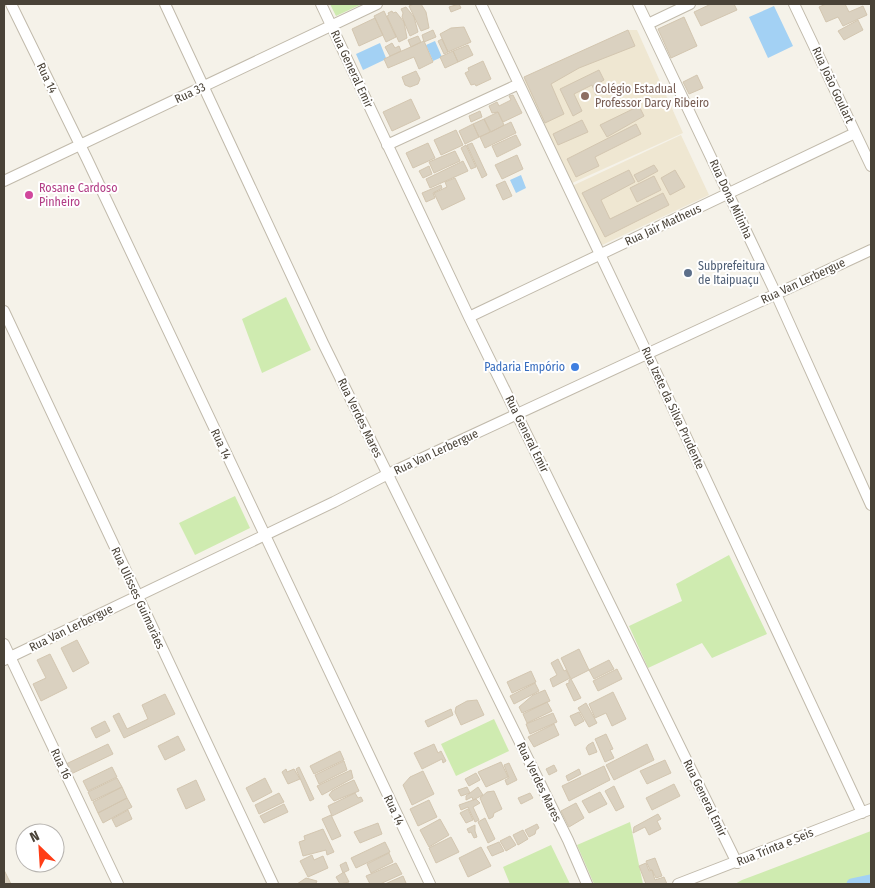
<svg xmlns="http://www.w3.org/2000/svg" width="875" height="888" font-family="'Fira Sans Condensed',sans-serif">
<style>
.education{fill:#efe7d2}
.green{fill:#cfebb0}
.water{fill:#a3d1f4}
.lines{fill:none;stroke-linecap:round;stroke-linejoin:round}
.canal{stroke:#a3d1f4;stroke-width:11}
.building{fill:#dad1c0;stroke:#d3c6b0}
.minor-casing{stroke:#c1baab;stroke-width:12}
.minor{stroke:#fff;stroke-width:10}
.education-dot{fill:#8d6e63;stroke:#fff;stroke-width:2}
.hotel-dot{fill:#d1479c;stroke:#fff;stroke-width:2}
.service-dot{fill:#5c6f8a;stroke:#fff;stroke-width:2}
.shop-dot{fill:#3f7fe0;stroke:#fff;stroke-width:2}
.labels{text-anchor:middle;stroke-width:4;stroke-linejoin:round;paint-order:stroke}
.street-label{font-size:12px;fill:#494237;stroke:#fff}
.education-label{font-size:12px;fill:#785e54;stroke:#fff;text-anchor:start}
.hotel-label{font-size:12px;fill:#b23c85;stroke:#fff;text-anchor:start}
.service-label{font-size:12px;fill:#4e5e75;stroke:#fff;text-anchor:start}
.shop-label{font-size:12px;fill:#366cbe;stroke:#fff;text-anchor:end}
</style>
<rect width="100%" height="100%" fill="#f5f2e9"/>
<path class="education" d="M628 30H637L683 133 570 184 524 80V77Z
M681 135 709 195 600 246 572 186Z"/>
<path class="green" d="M330 4H362L336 16Z
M286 297 311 350 262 373 242 319Z
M235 496 250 528 195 555 179 523Z
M729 555 767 634 712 658 702 643 648 668 629 626 682 601 676 584Z
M494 719 509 751 456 776 441 744Z
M630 822 643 884H594L577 845Z
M871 831V884H735L742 880Z
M551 845 570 884H510L503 867Z"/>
<path class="water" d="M774 6 793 46 768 58 749 17Z
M435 41 442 57 433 61 426 45Z
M380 43 386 58 384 60 363 70 356 54Z
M521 175 526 188 516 193 510 180Z"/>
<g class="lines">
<path class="canal" d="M852 884 871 880"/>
</g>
<path class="building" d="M414 4H421L426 12 429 28 421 31 409 6Z
M459 4 461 8 451 12 449 7Z
M711 4H734L737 10 701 26 694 12Z
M826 4H845L849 12 863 6 867 15 843 26 838 17 826 22 819 7Z
M406 7 414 17 418 32 410 36 402 17 403 13 401 9Z
M384 11 396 37 386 42 374 16Z
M392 11 393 13 396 12 404 22 407 38 399 42 387 16 389 15 388 13Z
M684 17 697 46 671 58 658 29Z
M375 18 383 35 359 46 352 29Z
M858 20 863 30 844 40 838 31Z
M464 27 471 42 448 52 440 34 451 28Z
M433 30 436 37 424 42 422 35Z
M628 30 635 46 579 68 551 84 564 114 545 123 524 77Z
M418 36 421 42 411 47 408 40Z
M442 39 448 52 444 54 438 41Z
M424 41 433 62 419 69 414 57 388 68 384 59Z
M392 43 395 48 399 46 401 51 390 56 385 47Z
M468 45 473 55 458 62 453 51Z
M453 51 458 62 445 68 440 57Z
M483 61 491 79 476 86 475 84 471 85 465 73 469 71 468 68Z
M599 70 604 80 599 83 603 91 596 95 592 85 574 94 582 111 573 116 560 89Z
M416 71 420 79 418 84 410 87 405 85 402 77Z
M697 75 703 88 689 94 683 82Z
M513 95 522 113 503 122 498 112 492 113 489 106 497 102 499 106 511 100 509 96Z
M411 99 420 118 392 131 383 112Z
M639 106 644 116 607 137 600 125Z
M480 111 482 117 471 122 469 116Z
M498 112 504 125 491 132 484 119Z
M484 119 490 132 479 137 473 124Z
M582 120 588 132 558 145 553 134Z
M511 122 516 133 485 148 480 137Z
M473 124 479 137 465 144 459 131Z
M636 124 641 134 595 157 599 166 576 177 567 159Z
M456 130 463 145 441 155 434 140Z
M516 135 521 145 497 157 492 146Z
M428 143 435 158 413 168 406 153Z
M472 143 487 175 482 178 467 145Z
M466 145 476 167 471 169 461 148Z
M455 151 460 161 434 173 429 162Z
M517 155 523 169 502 179 495 165Z
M463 161 468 171 430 188 426 179Z
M654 165 658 171 638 182 634 175Z
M429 166 432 174 423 178 419 171Z
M629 170 635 182 601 200 610 219 663 193 669 205 605 237 582 193Z
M675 170 685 187 670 195 661 178Z
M654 176 661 190 637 202 630 188Z
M455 178 465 199 442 210 434 193 447 187 445 182Z
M505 181 512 196 503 200 496 185Z
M441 185 442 188 433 193 435 198 426 202 422 193Z
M77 640 89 663 73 672 61 648Z
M579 649 589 670 571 679 561 658Z
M50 654 67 688 41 701 33 684 46 678 37 660Z
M558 659 564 671 566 670 570 678 553 687 550 679 557 675 551 663Z
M609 660 614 669 594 679 589 670Z
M617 669 622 679 598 691 593 681Z
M531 671 536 682 512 693 507 682Z
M571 679 581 698 574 701 566 684 569 683V680Z
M535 683 539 691 514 704 510 696Z
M545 690 550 701 522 713 519 707 533 695Z
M613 692 626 719 612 726 606 713 595 718 589 704Z
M165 694 175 714 124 738 113 716 119 713 127 729 148 719 142 705Z
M477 700 484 715 461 725 455 712 456 707 467 701Z
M547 702 552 711 527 723 523 714Z
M586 703 597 723 589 727 578 708Z
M451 709 453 715 428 727 425 721Z
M579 712 584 721 575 726 570 716Z
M553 713 557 722 530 734 526 724Z
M105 721 110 731 96 738 91 728Z
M554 724 559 735 534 747 528 737Z
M606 734 613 749 610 750 614 758 605 762 595 739Z
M178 736 185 750 165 760 158 746Z
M593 742 597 752 589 755 586 748 588 745Z
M108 744 113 754 71 774 66 764Z
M434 744 438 753 441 751 446 761 443 763 442 759 422 769 414 753Z
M647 744 654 760 614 780 606 765Z
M340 751 344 760 314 774 310 766Z
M665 760 671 773 647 784 640 771Z
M344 761 347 770 319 784 315 775Z
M501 762 508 777 486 787 478 772Z
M509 763 517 780 507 785 505 780 509 778 504 765Z
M554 765 557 771 549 775 546 769Z
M604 766 610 780 569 801 562 786Z
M112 767 117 777 88 791 83 781Z
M299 767 314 799 310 801 296 769Z
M286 769 287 772 294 769 300 779 288 784 282 772Z
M579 769 581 774 568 781 566 776Z
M351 770 353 778 322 795 317 786Z
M423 771 434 794 412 805 403 785 410 777Z
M476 773 480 780 469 786 465 779Z
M117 778 122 787 92 801 88 792Z
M265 778 272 792 253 802 246 788Z
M196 780 205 800 186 809 177 789Z
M354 780 359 791 334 801 329 795 332 791 343 785Z
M674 784 680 796 652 810 646 798Z
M614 786 624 807 616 811 605 791Z
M122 787 127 798 98 813 93 802Z
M467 787 470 793 461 796 458 790Z
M478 787 483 795 473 800 472 797 466 800V796Z
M494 791 502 809 494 813 493 817 489 819 480 798 487 792Z
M600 792 607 804 589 813 582 801Z
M279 793 284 802 259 814 255 805Z
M355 793 358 798 361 797 363 801 332 816 328 806Z
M530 793 533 798 521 804 518 798Z
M127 798 132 807 103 823 98 813Z
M476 799 480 803 473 807 479 820 475 822 468 807 461 810 459 805Z
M429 800 437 817 418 826 410 809Z
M576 803 584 818 569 827 561 811Z
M284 804 288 812 264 823 260 816Z
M468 809 473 820 466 823 460 813Z
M128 810 132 819 116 827 112 819Z
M658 814 661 819 657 821 661 829 649 835 645 827 633 833 634 827Z
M331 815 341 836 332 840 322 819Z
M485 818 495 839 488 843 478 822Z
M440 819 449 835 429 847 420 830Z
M378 823 382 834 360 843 354 832Z
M537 824 539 828 536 830 535 834 529 837 525 830Z
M475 825V831L477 837 474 838 471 832 469 833 467 829Z
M323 829 334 852 327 855 326 850 303 856 299 842 305 840 304 836Z
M523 830 528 839 518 845 513 835Z
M510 836 516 845 506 851 500 841Z
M451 837 459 852 436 863 429 848Z
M385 842 390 852 356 868 351 858Z
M499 842 504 851 492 856 487 847Z
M481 847 491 866 468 877 459 858Z
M389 853 393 862 371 873 367 864Z
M312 855 314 860 323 856 328 868 308 877 300 861Z
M655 858 662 876 656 878 652 870H650L646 861Z
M346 862 349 870 343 873 340 865Z
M396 863 402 874 380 884H370L366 876Z
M646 863 649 871 652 870 655 880 664 877 667 884H646L639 866Z
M4 870 11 884H4Z
M344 872 349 882 340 884 336 877Z
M403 876 406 883 403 884H385Z
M306 878 317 881 316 883 318 884H297Z"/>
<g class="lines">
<g class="minor-casing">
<path id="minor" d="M11 4 87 159 430 884
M165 4 323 343 568 840 587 884
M321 4 469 317 737 863
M481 4 647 353 862 813
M638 4 776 294 871 505
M794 4 871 166
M648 24 690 4
M387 145 519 84
M4 181 377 4
M4 311 273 884
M469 317 855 133
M4 644 118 884
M4 660 334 502 388 474 871 250
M678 884 871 809"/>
</g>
<use href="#minor" class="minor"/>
</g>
<circle class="education-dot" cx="585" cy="96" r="5"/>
<circle class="hotel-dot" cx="29" cy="195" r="5"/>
<circle class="service-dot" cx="688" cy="273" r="5"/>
<circle class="shop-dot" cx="575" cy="367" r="5"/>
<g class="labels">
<g class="street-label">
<text transform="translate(352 69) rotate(65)" y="4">Rua General Emir</text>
<text transform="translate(47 78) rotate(64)" y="4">Rua 14</text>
<text transform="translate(833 85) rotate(65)" y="4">Rua João Goulart</text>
<text transform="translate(190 93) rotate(-25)" y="4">Rua 33</text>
<text transform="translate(731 199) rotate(65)" y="4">Rua Dona Milinha</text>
<text transform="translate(663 225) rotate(-25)" y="4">Rua Jair Matheus</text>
<text transform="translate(803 281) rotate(-25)" y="4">Rua Van Lerbergue</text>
<text transform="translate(673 408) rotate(65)" y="4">Rua Izete da Silva Prudente</text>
<text transform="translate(360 418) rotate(64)" y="4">Rua Verdes Mares</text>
<text transform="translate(527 434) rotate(64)" y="4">Rua General Emir</text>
<text transform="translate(221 444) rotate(65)" y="4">Rua 14</text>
<text transform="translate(436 452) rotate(-25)" y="4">Rua Van Lerbergue</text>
<text transform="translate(138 598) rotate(65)" y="4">Rua Ulisses Guimarães</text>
<text transform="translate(71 628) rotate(-26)" y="4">Rua Van Lerbergue</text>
<text transform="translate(61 764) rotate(65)" y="4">Rua 16</text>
<text transform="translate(539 782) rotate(64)" y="4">Rua Verdes Mares</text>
<text transform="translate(705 798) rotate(64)" y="4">Rua General Emir</text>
<text transform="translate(394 810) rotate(65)" y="4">Rua 14</text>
<text transform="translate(775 847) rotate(-22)" y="4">Rua Trinta e Seis</text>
</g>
<g class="education-label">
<text x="595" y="93">Colégio Estadual<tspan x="595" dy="14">Professor Darcy Ribeiro</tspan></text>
</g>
<g class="hotel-label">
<text x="39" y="192">Rosane Cardoso<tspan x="39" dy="14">Pinheiro</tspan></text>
</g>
<g class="service-label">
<text x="698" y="270">Subprefeitura<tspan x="698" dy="14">de Itaipuaçu</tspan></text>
</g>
<g class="shop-label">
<text x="565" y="371">Padaria Empório</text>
</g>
</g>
<rect width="875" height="888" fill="none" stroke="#494237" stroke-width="10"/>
<g transform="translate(40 848) rotate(335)"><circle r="24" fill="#ffffff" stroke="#b6b3af"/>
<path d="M0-4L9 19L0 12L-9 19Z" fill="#ff3d16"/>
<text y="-8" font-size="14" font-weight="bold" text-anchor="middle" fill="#494237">N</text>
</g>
</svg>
